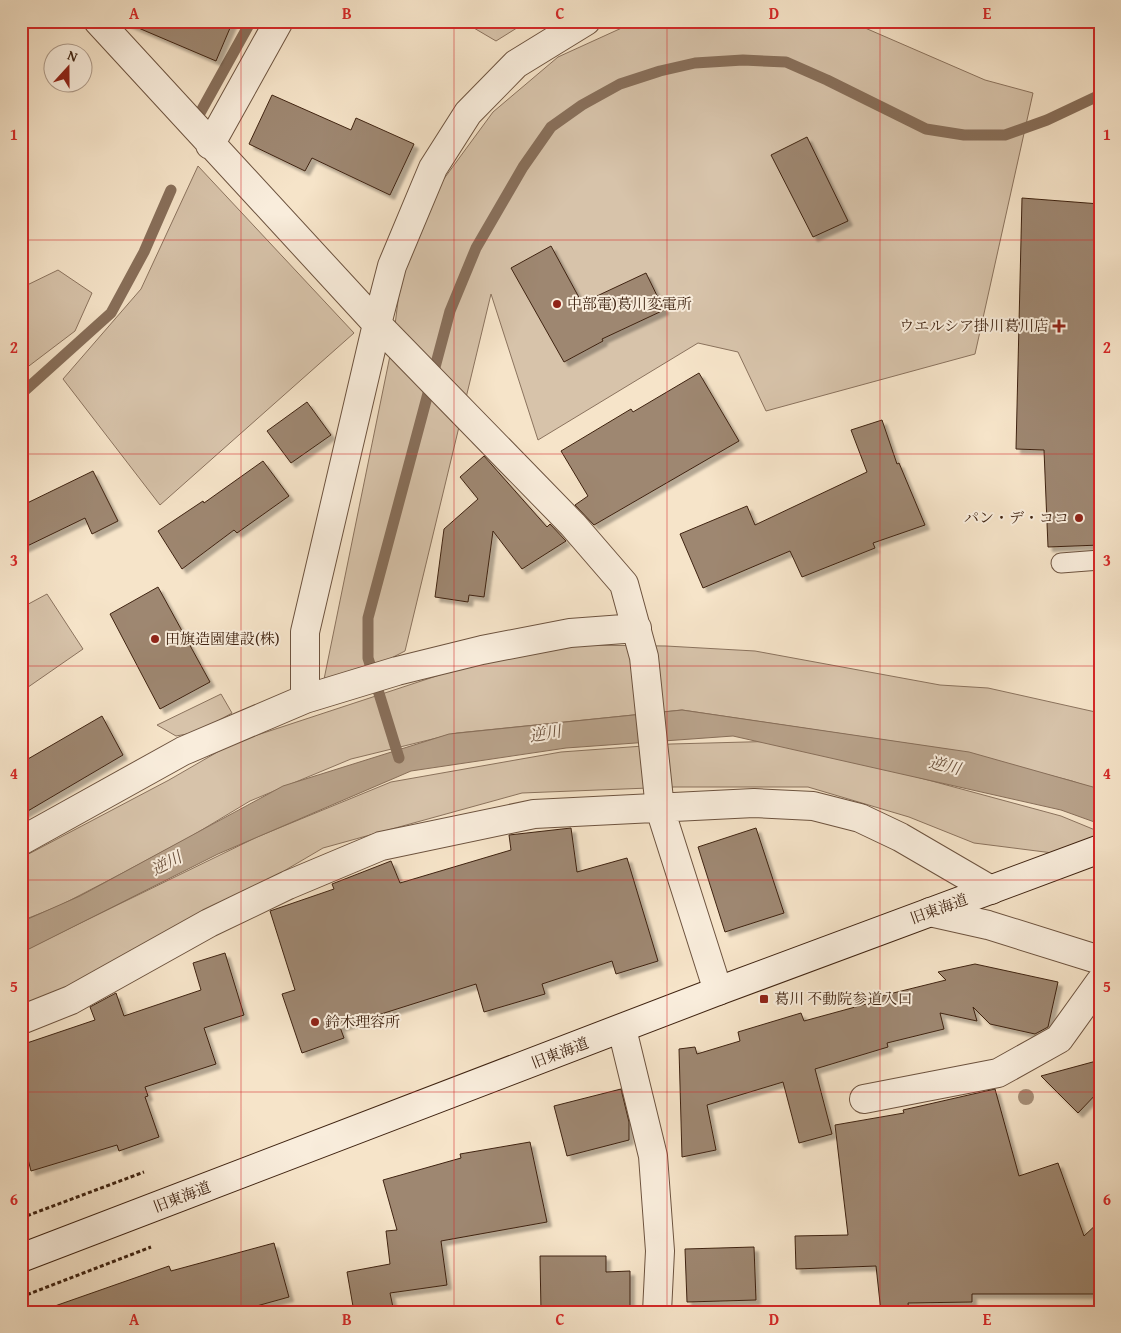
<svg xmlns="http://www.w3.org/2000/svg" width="1121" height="1333" font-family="'Gentium Book Plus','Noto Serif JP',serif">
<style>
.green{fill:#d7c3aa;stroke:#8b735e}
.water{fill:#b8a28a;stroke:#886f5a}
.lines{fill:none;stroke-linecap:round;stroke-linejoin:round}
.stream{stroke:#886f5a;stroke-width:11}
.building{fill:#9e8771;stroke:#3f2311;filter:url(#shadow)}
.lane-casing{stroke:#6d533f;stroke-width:21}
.street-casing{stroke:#6d533f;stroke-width:30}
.secondary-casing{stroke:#3f2311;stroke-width:30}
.path{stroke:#3f2311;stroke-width:3;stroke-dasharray:4 2.5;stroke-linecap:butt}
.lane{stroke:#f9eddc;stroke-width:19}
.street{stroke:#f9eddc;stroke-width:28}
.secondary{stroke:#f9eddc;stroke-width:28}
.tree{fill:#a69079}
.grid{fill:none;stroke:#d62828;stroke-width:1;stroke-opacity:0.55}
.poi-dot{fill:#8f2418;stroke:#f9eddc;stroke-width:2}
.labels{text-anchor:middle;stroke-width:4;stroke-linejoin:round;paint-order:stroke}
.poi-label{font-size:15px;fill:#3f2311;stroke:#f9eddc;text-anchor:start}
.street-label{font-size:15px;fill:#3f2311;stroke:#f9eddc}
.water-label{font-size:16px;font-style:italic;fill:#694f3b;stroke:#f9eddc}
.neatline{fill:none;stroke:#d62828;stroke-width:2}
.grid-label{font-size:16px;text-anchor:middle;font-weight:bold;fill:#d62828}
</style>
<defs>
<filter id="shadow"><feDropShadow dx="4.5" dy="4.5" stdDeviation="1" flood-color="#0004"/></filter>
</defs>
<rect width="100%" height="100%" fill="#f6e4c9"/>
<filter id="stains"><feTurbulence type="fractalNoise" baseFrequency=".004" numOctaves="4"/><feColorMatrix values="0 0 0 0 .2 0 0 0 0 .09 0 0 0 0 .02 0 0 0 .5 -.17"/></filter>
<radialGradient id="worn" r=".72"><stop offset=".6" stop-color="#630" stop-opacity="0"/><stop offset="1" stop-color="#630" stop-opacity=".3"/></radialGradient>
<path class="green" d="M462 21H528L496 41Z
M637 21H849L985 80 1033 93 975 354 766 411 738 352 698 343 538 440 491 294 405 651 321 694 393 341 407 229 493 112 558 57Z
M198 166 354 333 160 505 63 379 141 289Z
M58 270 92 293 75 331 21 372V288Z
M47 594 83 649 21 692V608Z
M581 645 666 646 755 651 940 685 988 688 1100 713V791L1072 781 951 750 682 710 457 733 351 759 250 801 190 837 117 876 59 906 21 921V858L169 780 233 743 479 662Z
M221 694 232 713 198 732 176 736 157 725Z
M784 741 1061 816 1100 832V859L974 843 909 817 808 787H674L522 793 323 848 85 988 21 1020V952L257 837 391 782 561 752 671 744Z"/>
<path class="water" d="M682 710 969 752 1100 789V824L1061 810 733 736 566 748 411 771 218 854 21 953V922L80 896 283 786 449 734Z"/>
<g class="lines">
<path class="stream" d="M200 113 251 21
M21 394 111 313 144 252 171 190
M399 758 368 658V618L450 311 476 248 523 167 551 127 582 105 620 84 660 71 695 63 743 60 786 62 827 80 926 129 964 135H1005L1047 120 1100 95"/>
</g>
<path class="building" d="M122 21H233L216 61Z
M272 95 351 130 356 118 414 144 390 195 312 158 305 171 249 144Z
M807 137 848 221 813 237 771 155Z
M1022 198 1100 204V545L1048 547 1044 450 1016 449Z
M551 246 582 303 646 273 664 310 602 339 603 341 564 362 511 268Z
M699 373 739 441 594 525 575 505 588 496 561 451 631 409 633 412Z
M307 402 331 435 291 463 267 431Z
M882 420 897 464 899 463 925 525 873 543 875 548 802 577 790 551 703 588 680 534 747 506 755 525 867 472 851 430Z
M484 456 547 527 550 524 566 541 522 569 493 531 484 597 469 595 468 602 435 597 444 529 478 499 460 477Z
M263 461 289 496 237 533 234 530 182 569 158 531 203 501 204 503Z
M93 471 118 521 92 534 85 518 21 549V506Z
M158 587 210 682 160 709 110 614Z
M102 716 123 755 21 815V763Z
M571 828 577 872 627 858 658 961 616 974 612 961 542 984 545 994 484 1012 476 984 340 1027 344 1038 302 1053 282 994 295 990 270 911 334 889 332 884 391 861 400 883 511 850 509 835Z
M756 828 784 913 725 932 698 847Z
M225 953 244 1015 204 1028 216 1064 145 1087 148 1096 145 1097 159 1137 119 1151 117 1145 31 1171 21 1132V1045L95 1020 90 1007 116 993 124 1016 201 990 193 963Z
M975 964 1058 982 1048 1027 1035 1034 990 1024 973 1007 977 1021 940 1013 944 1029 887 1043 888 1047 815 1069 832 1134 799 1143 783 1082 707 1105 716 1150 682 1157 679 1049 695 1047 697 1054 740 1041 738 1032 801 1013 804 1021 881 1000 873 998 946 980 938 972Z
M1100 1060V1090L1078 1113 1041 1076Z
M621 1089 629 1122V1140L567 1156 554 1106Z
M995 1089 1019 1176 1058 1163 1084 1236 1100 1221V1294H972V1302L908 1303 909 1312H881L876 1266 796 1269 795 1236 848 1235 835 1125 904 1113 903 1110Z
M530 1142 547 1222 441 1241 447 1285 390 1293 394 1312H354L347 1272 390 1264 386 1231 397 1230 383 1180 461 1158 460 1154Z
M274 1243 289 1297 235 1312H53L52 1307 169 1266 171 1271Z
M754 1247 756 1300 687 1302 685 1249Z
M540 1256H606V1272L630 1271V1312H541Z"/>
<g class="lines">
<g class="lane-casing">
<path id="lane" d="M1061 563 1100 560"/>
</g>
<g class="street-casing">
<path id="street" d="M98 21 377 324 573 525 624 584 644 657 660 809 718 991
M210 145 279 21
M305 699V632L377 324 392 266 433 168 468 113 516 64 586 21
M21 841 183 751 305 699 397 671 482 650 570 633 637 628
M930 912 988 925 1100 960
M21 1020 71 1000 209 923 288 885 381 846 534 814 754 803 813 806 860 818 900 837 991 890
M622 1029 653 1156 660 1251 657 1312
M864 1099 998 1073 1059 1039 1100 982"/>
</g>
<g class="secondary-casing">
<path id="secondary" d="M21 1258 718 991 1100 849"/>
</g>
<path class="path" d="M21 1218 144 1172
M21 1297 151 1247"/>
<use href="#lane" class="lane"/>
<use href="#street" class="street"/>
<use href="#secondary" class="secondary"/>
</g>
<circle class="tree" cx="1026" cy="1097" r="8"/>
<path class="grid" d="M241 21V1312M454 21V1312M667 21V1312M880 21V1312M21 240H1100M21 454H1100M21 666H1100M21 880H1100M21 1092H1100"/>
<g class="poi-dot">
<circle cx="557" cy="304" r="5"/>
<path d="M1056.5 318.5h5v5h5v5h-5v5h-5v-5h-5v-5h5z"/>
<circle cx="1079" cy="518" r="5"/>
<circle cx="155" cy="639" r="5"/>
<rect x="759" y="994" width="10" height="10" rx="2.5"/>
<circle cx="315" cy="1022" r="5"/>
</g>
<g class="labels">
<g class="poi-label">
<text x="567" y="309">中部電)葛川変電所</text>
<text x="1049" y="331" text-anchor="end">ウエルシア掛川葛川店</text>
<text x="1069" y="523" text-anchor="end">パン・デ・ココ</text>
<text x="165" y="644">田旗造園建設(株)</text>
<text x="774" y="1004">葛川 不動院参道入口</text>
<text x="325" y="1027">鈴木理容所</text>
</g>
<g class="street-label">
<text transform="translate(939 909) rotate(-20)" y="5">旧東海道</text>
<text transform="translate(560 1053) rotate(-21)" y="5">旧東海道</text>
<text transform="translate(182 1197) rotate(-21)" y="5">旧東海道</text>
</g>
<g class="water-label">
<text transform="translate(545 733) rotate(-10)" y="6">逆川</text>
<text transform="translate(945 765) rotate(14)" y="6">逆川</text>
<text transform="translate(166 863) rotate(-28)" y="6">逆川</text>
</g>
</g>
<rect width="1121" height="1333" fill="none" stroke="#f6e4c9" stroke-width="55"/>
<g transform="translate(68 68) rotate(21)"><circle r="24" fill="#f9eddc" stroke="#af9c8b"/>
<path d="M0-4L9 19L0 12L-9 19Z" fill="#8f2418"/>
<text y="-8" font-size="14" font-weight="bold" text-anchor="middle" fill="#3f2311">N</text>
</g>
<rect x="28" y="28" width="1066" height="1278" class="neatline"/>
<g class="grid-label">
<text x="134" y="19">A</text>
<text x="347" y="19">B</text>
<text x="560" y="19">C</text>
<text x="774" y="19">D</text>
<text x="987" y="19">E</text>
<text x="14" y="140">1</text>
<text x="1107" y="140">1</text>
<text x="14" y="353">2</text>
<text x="1107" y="353">2</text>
<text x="14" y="566">3</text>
<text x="1107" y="566">3</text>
<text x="14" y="779">4</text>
<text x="1107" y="779">4</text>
<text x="14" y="992">5</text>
<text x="1107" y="992">5</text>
<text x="14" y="1205">6</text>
<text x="1107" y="1205">6</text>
<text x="134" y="1325">A</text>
<text x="347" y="1325">B</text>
<text x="560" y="1325">C</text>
<text x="774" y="1325">D</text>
<text x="987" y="1325">E</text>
</g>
<rect width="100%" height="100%" filter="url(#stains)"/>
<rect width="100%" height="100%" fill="url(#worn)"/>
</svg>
